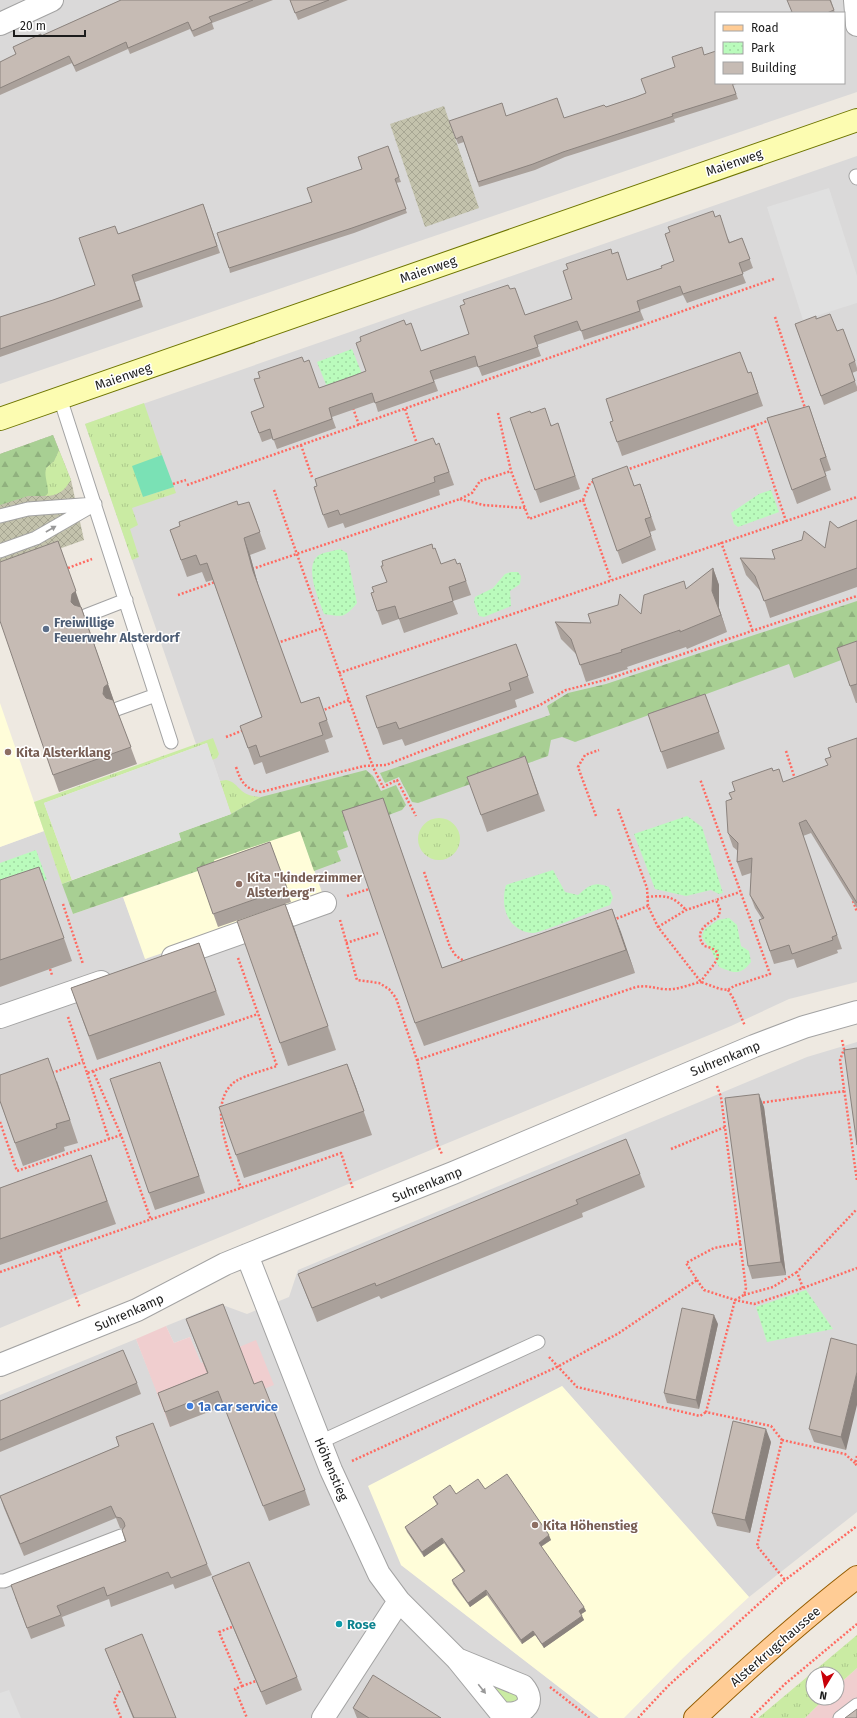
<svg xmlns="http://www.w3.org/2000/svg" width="857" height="1718" font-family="'Fira Sans',sans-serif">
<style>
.residential{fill:#dad9d9;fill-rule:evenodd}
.commercial{fill:#f0cecf}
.education{fill:#fffdd9}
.construction{fill:url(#construction-cross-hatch)}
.grass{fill:url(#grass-tufts)}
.forest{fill:url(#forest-firs)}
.park{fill:url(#park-dots)}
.pitch{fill:#7ae1b5}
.parking{fill:#e0e0e0}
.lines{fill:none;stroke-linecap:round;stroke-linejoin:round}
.lane-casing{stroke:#a3a3a3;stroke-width:15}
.street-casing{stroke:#a3a3a3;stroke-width:24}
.secondary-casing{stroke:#6e7500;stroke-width:24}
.primary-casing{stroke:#945c00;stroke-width:24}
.path{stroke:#ff6a61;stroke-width:2.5;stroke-dasharray:2 2;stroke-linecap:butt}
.lane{stroke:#fff;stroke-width:13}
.street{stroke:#fff;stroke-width:22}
.secondary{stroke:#fcfcb1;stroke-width:22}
.primary{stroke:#ffcc95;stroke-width:22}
.wall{fill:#aaa19b}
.shaded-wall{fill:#8b837e}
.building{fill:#c6bbb4;stroke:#8b837e}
.oneway{fill:#999}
.service-dot{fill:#5c6f8a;stroke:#fff;stroke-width:1.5}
.education-dot{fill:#8d6e63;stroke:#fff;stroke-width:1.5}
.shop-dot{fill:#3f7fe0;stroke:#fff;stroke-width:1.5}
.culture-dot{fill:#0f9aa8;stroke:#fff;stroke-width:1.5}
.labels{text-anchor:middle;stroke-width:3;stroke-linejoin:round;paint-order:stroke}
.street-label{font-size:13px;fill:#1c1c1c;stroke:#fff}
.service-label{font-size:13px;font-weight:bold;fill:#4e5e75;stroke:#fff;text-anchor:start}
.education-label{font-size:13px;font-weight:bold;fill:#785e54;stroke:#fff;text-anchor:start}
.shop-label{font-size:13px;font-weight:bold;fill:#366cbe;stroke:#fff;text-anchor:start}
.culture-label{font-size:13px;font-weight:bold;fill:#0d838f;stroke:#fff;text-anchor:start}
</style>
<defs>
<pattern id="construction-cross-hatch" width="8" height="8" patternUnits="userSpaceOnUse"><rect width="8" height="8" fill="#c3c2ac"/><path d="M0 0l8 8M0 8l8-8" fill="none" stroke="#a7a693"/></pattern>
<pattern id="grass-tufts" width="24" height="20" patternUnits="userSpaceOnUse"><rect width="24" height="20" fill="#caeba3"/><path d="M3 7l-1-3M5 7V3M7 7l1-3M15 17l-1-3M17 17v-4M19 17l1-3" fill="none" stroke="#adc98c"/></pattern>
<pattern id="forest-firs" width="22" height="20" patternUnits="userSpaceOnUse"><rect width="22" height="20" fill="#a8cf93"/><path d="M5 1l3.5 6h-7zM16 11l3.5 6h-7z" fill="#90b17e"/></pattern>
<pattern id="park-dots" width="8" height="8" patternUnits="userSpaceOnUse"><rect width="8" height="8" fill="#bafbbc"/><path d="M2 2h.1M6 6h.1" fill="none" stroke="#9fd7a1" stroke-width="1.8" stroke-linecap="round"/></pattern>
</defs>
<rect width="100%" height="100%" fill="#eee9e1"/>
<path class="residential" d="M0 0H857V92L0 384ZM716 13H844V83H716Z
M857 156V982L789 999 731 1026 0 1328V847L44 831 73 914 123 897 146 959 300 831 243 850 206 741 196 744 85 424Z
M857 1042V1512L749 1597 562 1386 401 1565 599 1718H0V1395L136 1339 171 1427 200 1363 190 1337 174 1343 166 1326 220 1304 247 1314 289 1297 298 1270 807 1057Z"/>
<path class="commercial" d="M166 1326 174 1343 190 1337 201 1363 256 1340 274 1385 170 1427 136 1339Z
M857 1668V1718H805L825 1698H837V1686Z"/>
<path class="education" d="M0 703 44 831 0 847Z
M300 830 324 898 145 959 123 897 215 865 214 860Z
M562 1386 749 1597 683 1658 624 1718H599L401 1565 368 1486Z"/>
<path class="construction" d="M444 106 479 208 425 227 390 124Z
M53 435 71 480 84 540 0 570V454Z"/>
<path class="grass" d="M144 403 162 455 150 460 143 497 174 487 176 493 132 508 138 525 130 529 139 557 132 560 85 424Z
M59 450 71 480C64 491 58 496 45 496L48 493 44 476 46 468 54 461Z
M213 738 219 754 217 758 212 760 207 743 44 803 72 880 62 884 34 802Z
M226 780C240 782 237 796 261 797L231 814 220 781Z
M418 839a21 21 0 1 1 42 0a21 21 0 1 1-42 0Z
M857 1635V1668L837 1686V1674H813V1698H825L805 1718H758Z
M486 1679 522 1698 509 1708Z"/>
<path class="forest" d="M53 435 59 450 54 461 46 468C44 477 48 483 48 493L45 496H28L0 505V454Z
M857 601V654L794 678 789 664 575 742 562 737 551 740 548 756 418 803 412 802 399 777 385 783 380 773 550 715 547 706 568 693 606 684Z
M366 770 373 776 381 791 396 785 406 805 402 810 343 832 348 847 337 851 341 861 314 871 300 831 214 860 215 865 73 914 62 884 181 840 178 833 231 814 261 797Z"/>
<path class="park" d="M352 349 362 374 327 387 317 362Z
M771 490 779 512 738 527 734 524 731 513 759 494Z
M340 549 347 553 357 603C344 618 344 617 324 614 319 600 303 566 319 555 325 552 334 551 340 549Z
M511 572H518L521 576 520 584 510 591 511 606 484 617 479 616 474 602 475 597 493 588 505 574Z
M687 816 702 827 723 893 719 894 711 890 686 896 655 889 634 834Z
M36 850 47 880 0 896V863Z
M553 870 565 892 578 895C589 885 595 881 609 887L613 897 610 905C598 909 541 933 533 933 507 931 500 906 506 885Z
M729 918 737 925 741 946 749 951 751 962C740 976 734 973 719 967L712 952 702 937 704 930 718 920Z
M806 1290 833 1329 767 1342 756 1307Z"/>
<path class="pitch" d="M162 455 174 487 143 497 132 466Z"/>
<path class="parking" d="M829 188 857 276V303L803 320 767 207Z
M207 743 231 814 179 833 181 840 72 880 44 803Z
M9 1690 21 1718H0V1693Z"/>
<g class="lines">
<g class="lane-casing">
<path id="lane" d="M856 176 857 178
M60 398 171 742
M0 516 28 509 95 504 36 538 0 551
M85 616 126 600
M117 709 156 695
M320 1442 538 1342
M0 1581H4L121 1536
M840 1718 857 1705"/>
</g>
<g class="street-casing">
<path id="street" d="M855 0 857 25
M0 24 52 0
M173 957 325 903
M0 1017 101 982
M247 1255 331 1470 379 1574 399 1601 457 1659 500 1712C520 1718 539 1704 523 1686L457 1659
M0 1365 137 1310 225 1264 247 1255 453 1173 754 1046 804 1027 857 1012
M323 1718 399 1601"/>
</g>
<g class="secondary-casing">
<path id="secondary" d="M0 419 857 120"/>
</g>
<g class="primary-casing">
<path id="primary" d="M695 1718C747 1669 800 1621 857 1577"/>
</g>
<path class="path" d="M775 317 805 408 803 409
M353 408 359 425
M405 409 416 441
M498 413 511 471 529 519 583 500 611 580
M770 420 754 426 786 521
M301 445 312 477
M626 470 754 426
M173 484 186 480
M187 485 774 279
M274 490 373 767 383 787 397 780 416 816
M460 499 483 505 525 508
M583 500 590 483 595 481
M721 542 753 632
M68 568 92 559
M252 569 460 499 472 493 480 481 511 471
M178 595 215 582
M277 643 323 628
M339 673 857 497
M321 711 349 700
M226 737 244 730
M786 751 795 779
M236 767C241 782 245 789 261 792L364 766 386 765 540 705 566 690 605 680 857 596
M618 809 647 888 648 906 658 927 701 982 720 989 728 990 734 986 770 974 700 779
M596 816 578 767 585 755 599 750
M424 872 450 947 456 956 466 962
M347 896 369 889
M647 897C666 895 673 896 686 910
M853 901 857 912
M63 904 83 964
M340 920 357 980 379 983 389 989 396 998 417 1060 438 1146 442 1154
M613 920 648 906
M658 927 686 910 716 900
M346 943 378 933
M238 958 277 1066C265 1070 246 1075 236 1081 204 1103 232 1160 241 1188
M50 969 52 975
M728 990 733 998 745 1026
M68 1017 87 1073 258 1014
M842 1040 844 1049 840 1060 857 1181
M417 1060 636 987C649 985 652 988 664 989 676 991 690 984 701 982 708 968 733 952 704 946 693 931 707 924 719 916L720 909 716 900 740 892
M93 1071 121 1135 151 1220
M52 1073 83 1062
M87 1073 109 1139
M717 1086 721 1097 746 1288 744 1295 735 1300 706 1412 771 1426 782 1440 757 1546 785 1580
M759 1103 845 1091
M0 1122 17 1171 121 1135
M671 1149 725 1127
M59 1252 80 1308
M0 1272 341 1153 353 1189
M697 1280 704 1290 735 1300 754 1304 803 1288 857 1268
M803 1288 797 1272 857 1209
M744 1295 773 1287 797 1272
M549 1357 577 1387 700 1416 706 1412
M782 1440 845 1454 855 1463
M857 1456 855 1463 857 1466
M352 1461 557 1367 619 1333 697 1280 686 1263 714 1248 741 1243
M232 1627 219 1632 242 1686 235 1689 247 1718
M242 1686 256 1681
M550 1687 590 1718
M121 1718 114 1701 121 1689
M638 1718 668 1686 785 1580 857 1526
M751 1718 785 1684 857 1624"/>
<use href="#lane" class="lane"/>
<use href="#street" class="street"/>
<use href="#secondary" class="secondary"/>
<use href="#primary" class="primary"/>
</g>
<path class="wall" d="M121 0H273L212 23 214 29 194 37 190 29 130 54 128 49 76 72 72 63 0 95V62L16 55 13 47 41 36Z
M290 0H348L298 20Z
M831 0 835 13H788Z
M704 55 716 83H740L733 85 738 99 674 119 675 122 565 157 535 170 479 187 464 142 458 144 449 121 506 116 564 118 606 107 636 97 646 93 675 67Z
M388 146 401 182 396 183 407 213 354 233 230 273 229 268 312 202 362 169Z
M203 204 220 253 135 282 143 307 0 357V317L53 300 95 285 118 234Z
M715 217 730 242 742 238 753 268 742 273 746 283 687 303 683 295 640 310 644 320 584 340 581 330 537 345 541 356 482 376 478 366 434 380 438 391 378 412 375 402 332 417 336 428 277 449 273 438 262 442 251 412 264 407 304 362 319 388 366 371 406 325 421 351 469 334 510 289 525 315 572 299 613 254 627 280 662 268 674 261Z
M816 319 837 331 855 361 857 368V371L852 373 857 387V391L824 405 795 324Z
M751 372 763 406 622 456 610 422Z
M809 406 831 470 825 472 831 490 797 504 767 418Z
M531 413 552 425 562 437 580 489 540 503 510 418Z
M436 445 444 457 454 485 439 490 440 495 345 528 343 523 328 528 323 515Z
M592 479 634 486 640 484 656 530 650 532 656 550 622 564Z
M249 502 266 549 250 555 259 588 301 703 319 697 333 737 325 740 329 752 266 774 262 762 254 765 240 726 262 717 213 580 206 582 202 572 187 577 170 530Z
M857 520V587L770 618 762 593 746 575 740 558 775 559 825 548 838 528Z
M434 549 441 564H457L460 563 471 595 453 601 458 614 404 633 399 619 382 625 371 593 374 592Z
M713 568 719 585V608L727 632 687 649 686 647 627 667 628 669 586 682 577 655 561 639 555 622 591 623 641 614 687 589Z
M82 609 114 702 137 764 59 792 53 775Z
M857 641V703H856L850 686Z
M516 644 534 693 515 700 517 707 405 746 402 739 383 745 377 728Z
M705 694 725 749 667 769 648 714Z
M857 738V908L811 833 803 836 842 949 837 950 838 953 797 968 794 959 774 964 759 920 762 919 755 908 750 895 751 873 742 876 737 862 738 851 733 847 728 833 732 799 735 791 774 770 783 782 828 765 831 757Z
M525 756 545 811 487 832 481 815Z
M383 798 442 968 612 909 635 973 424 1046 415 1023Z
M270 842 291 902 218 927 197 868Z
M39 867 72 961 0 987V880Z
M285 904 336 1050 288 1066 280 1043Z
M199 943 225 1015 97 1060 71 988Z
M347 1064 372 1135 244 1178 236 1155Z
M166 1079 205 1193 155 1210 149 1193Z
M57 1081 78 1143 64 1147 65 1151 23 1166 0 1101Z
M764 1107 786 1275 752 1279 748 1266Z
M91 1155 116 1224 0 1265V1188Z
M640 1174 645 1187 582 1213 583 1217 381 1299 379 1296 317 1322 298 1274Z
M186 1319 254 1384 305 1490 310 1505 269 1521 224 1406 170 1427 158 1393 207 1373Z
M718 1324 699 1409 667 1403 664 1393Z
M857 1345 846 1450 814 1442 809 1429Z
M137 1383 141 1394 0 1452V1401Z
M771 1442 750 1533 717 1526 712 1513Z
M119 1446 207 1564 212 1575 175 1589 173 1584 111 1607 109 1599 62 1617 65 1626 31 1639 15 1597 125 1541 122 1530 123 1529 120 1528 116 1518 24 1556 4 1508 0 1496Z
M485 1489 551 1540 541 1547 586 1611 581 1614 584 1620 544 1648 535 1635 522 1644 487 1595 470 1607 453 1584 452 1580 464 1572 444 1543 424 1557 407 1532 405 1527 437 1505 433 1497 456 1494Z
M212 1577 297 1677 302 1690 266 1705 217 1590Z
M105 1649 176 1718H133Z
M353 1708 441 1718H357Z"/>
<path class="shaded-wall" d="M244 538 250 555 259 588 253 571Z
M58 541 114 701 111 704 103 694 79 611 71 602Z
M713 568 719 585V608L727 632 712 591Z
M285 904 294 927 336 1050 328 1026Z
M612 909 621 932 635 973 626 950Z
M160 1062 166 1079 205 1193 199 1176Z
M347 1064 356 1087 372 1135 364 1111Z
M759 1094 764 1107 786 1275 781 1262Z
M714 1315 718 1324 699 1409 696 1400Z
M857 1372V1405L846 1450 841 1437Z
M766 1429 771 1442 750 1533 745 1520Z
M549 1535 551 1540 540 1547 539 1543Z
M442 1538 444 1543 424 1557 422 1552Z
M486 1590 487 1595 470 1607 468 1603Z
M584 1607 586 1611 580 1615 579 1611Z
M582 1616 584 1620 544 1648 542 1644Z
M533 1631 535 1635 522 1644 521 1640Z"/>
<path class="building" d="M121 0H253L209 17 212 22 192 31 188 22 128 48 126 42 74 66 69 56 0 88V62L16 54 13 47 41 34V36Z
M290 0H329L295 13Z
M787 0H830L834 10 827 13H788L792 12Z
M702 47 704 55 716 51V83H732L736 94 672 114 673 116 563 152 533 164 478 182 462 136 456 139 449 121 502 103 506 116 557 98 564 118 604 105 606 107 636 97 646 93 641 79 675 67 672 57Z
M388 146 399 177 395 179 406 209 352 228 229 268 217 233 312 202 307 188 362 169 358 157Z
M203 204 217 246 132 275 140 300 0 349V317L53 300 95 285 79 238 115 226 118 234Z
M713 211 715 217 720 215 729 243 742 238 750 259 739 263 743 274 683 294 680 286 637 301 640 311 581 331 577 321 534 336 538 347 478 367 475 356 430 371 434 382 375 403 372 393 329 408 332 419 273 440 270 429 259 433 251 412 264 407 254 379 260 378 258 372 302 357 304 362 309 360 319 388 353 376 366 371 356 343 361 341 360 337 404 320 406 325 411 323 421 351 469 334 460 306 465 304 463 300 508 285 510 289 515 288 525 315 572 299 563 271 568 269 566 264 611 249 612 254 618 252 627 280 662 268 661 266 674 261 665 234 670 232 668 227Z
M830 314 837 331 843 329 855 361 849 364 855 381 821 396 795 324 816 316V319Z
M740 352 748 373 751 372 758 393 617 442 610 422 613 421 606 399Z
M809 406 826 457 820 459 826 476 792 490 767 418Z
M545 408 551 426 558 423 575 476 535 490 510 418 530 411 531 413Z
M433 438 436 445 439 443 449 472 434 477 435 482 340 515 338 510 323 515 314 487 317 486 315 479Z
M627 466 634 486 640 484 651 517 645 519 651 536 617 551 592 479Z
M237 501 238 505 249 502 260 532 244 538 253 571 301 703 319 697 327 720 319 723 323 735 260 757 256 745 248 748 240 726 262 717 207 563 200 565 196 555 181 560 170 530 180 526 179 522Z
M857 520V568L764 601 755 576 740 558 775 559 772 550 802 540 804 531 825 548 830 521 838 528Z
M58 541 76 591 72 594 71 602 74 605 81 607 108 684 104 687 103 694 106 698 113 700 131 747 53 775 0 621V562Z
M432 544 433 549 435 548 441 564 455 559 457 564 460 563 466 581 449 587 453 601 399 619 395 606 377 611 371 593 374 592 372 587 387 582 381 566H383L382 561Z
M713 568 712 591 721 615 680 632V630L621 650 622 652 580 665 571 639 555 622 591 623 588 614 618 605 620 594 641 614 644 595 684 581 686 589Z
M857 641V684L850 686 837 648Z
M516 644 528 676 509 683 511 690 399 729 396 722 377 728 366 696Z
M705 694 719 732 661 752 648 714Z
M857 738V903L806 820 799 823 837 935 832 937 833 940 792 954 789 945 770 951 759 920 764 918 750 895 752 858 737 862 738 843 728 833 726 801 732 799 729 793 735 791 732 782 772 768 773 771 779 769 783 782 828 765 825 759 831 757 828 748Z
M525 756 538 794 481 815 467 777Z
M383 798 442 968 612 909 626 950 415 1023 342 811Z
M270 842 287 888 213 914 197 868Z
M39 867 64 938 0 960V880Z
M285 904 328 1026 280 1043 237 921Z
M199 943 216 991 89 1036 71 988Z
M857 1048V1145L844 1050Z
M48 1058 70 1120 56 1124 57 1128 15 1143 0 1101V1075Z
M160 1062 199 1176 149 1193 110 1079Z
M347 1064 364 1111 236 1155 219 1107Z
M759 1094 781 1262 748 1266 725 1098Z
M626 1139 640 1174 576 1200 578 1204 376 1286 375 1283 312 1308 298 1274Z
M91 1155 107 1201 0 1239V1188Z
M223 1304 254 1384 262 1381 305 1490 263 1506 218 1391 165 1412 158 1393 208 1373 186 1319Z
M682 1308 714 1315 696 1400 664 1393Z
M831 1338 857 1345V1372L841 1437 809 1429Z
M123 1350 137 1383 0 1440V1401Z
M733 1421 766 1429 745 1520 712 1513Z
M153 1423 207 1564 171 1578 168 1572 107 1596 104 1587 57 1606 61 1615 27 1628 11 1585 126 1541 122 1530 125 1526 124 1522 121 1518 116 1517 111 1506 20 1544 0 1496 119 1446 116 1437Z
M507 1474 549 1535 539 1543 584 1607 579 1611 582 1616 542 1644 533 1631 521 1640 486 1590 468 1603 452 1580 465 1571 442 1538 422 1552 405 1527 438 1504 433 1497 450 1485 456 1494 478 1479 485 1489Z
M249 1562 297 1677 261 1692 212 1577Z
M142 1634 176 1718H134L105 1649Z
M373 1675 441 1718H369L353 1708Z
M857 1709V1718H845Z"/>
<defs><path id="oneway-solid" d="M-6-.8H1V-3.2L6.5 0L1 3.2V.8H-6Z"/></defs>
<g class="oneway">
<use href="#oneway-solid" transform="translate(51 529) rotate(-30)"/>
<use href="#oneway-solid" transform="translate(482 1689) rotate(51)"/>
</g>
<circle class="service-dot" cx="46" cy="629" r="4"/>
<g class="education-dot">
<circle cx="8" cy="752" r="4"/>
<circle cx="239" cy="884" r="4"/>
<circle cx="535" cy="1525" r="4"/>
</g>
<circle class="shop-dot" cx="190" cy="1406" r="4"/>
<circle class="culture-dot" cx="339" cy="1624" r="4"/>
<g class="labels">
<g class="street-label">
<text transform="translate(734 162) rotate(-19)" y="5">Maienweg</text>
<text transform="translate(428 269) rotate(-19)" y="5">Maienweg</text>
<text transform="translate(123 376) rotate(-19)" y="5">Maienweg</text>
<text transform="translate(725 1058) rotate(-22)" y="5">Suhrenkamp</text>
<text transform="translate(427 1184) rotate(-22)" y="5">Suhrenkamp</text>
<text transform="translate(129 1312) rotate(-24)" y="5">Suhrenkamp</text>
<text transform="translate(332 1469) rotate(67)" y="5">Höhenstieg</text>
<text transform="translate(775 1646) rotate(-41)" y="5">Alsterkrugchaussee</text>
</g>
<g class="service-label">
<text x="54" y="627">Freiwillige<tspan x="54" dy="15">Feuerwehr Alsterdorf</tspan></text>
</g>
<g class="education-label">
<text x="16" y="757">Kita Alsterklang</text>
<text x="247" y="882">Kita "kinderzimmer<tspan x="247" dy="15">Alsterberg"</tspan></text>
<text x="543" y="1530">Kita Höhenstieg</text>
</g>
<g class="shop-label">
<text x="198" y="1411">1a car service</text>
</g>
<g class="culture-label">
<text x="347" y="1629">Rose</text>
</g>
</g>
<rect x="715" y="12" width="130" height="72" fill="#ffffff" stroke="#a4a4a4"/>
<rect x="723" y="25" width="20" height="6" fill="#ffcc95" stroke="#a4a4a4"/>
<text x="751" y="32" font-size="12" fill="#1c1c1c">Road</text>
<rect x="723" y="42" width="20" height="12" fill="url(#park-dots)" stroke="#a4a4a4"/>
<text x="751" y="52" font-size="12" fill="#1c1c1c">Park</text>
<rect x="723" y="62" width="20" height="12" fill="#c6bbb4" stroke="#a4a4a4"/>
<text x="751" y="72" font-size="12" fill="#1c1c1c">Building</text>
<g transform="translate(825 1686) rotate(190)"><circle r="19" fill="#ffffff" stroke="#a4a4a4"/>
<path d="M0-3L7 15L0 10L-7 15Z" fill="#c80009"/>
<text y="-6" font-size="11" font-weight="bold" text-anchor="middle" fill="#1c1c1c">N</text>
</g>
<path d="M14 30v6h71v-6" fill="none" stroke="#1c1c1c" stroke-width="2"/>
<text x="20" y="30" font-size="12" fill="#1c1c1c" stroke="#ffffff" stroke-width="3" paint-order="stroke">20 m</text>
</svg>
